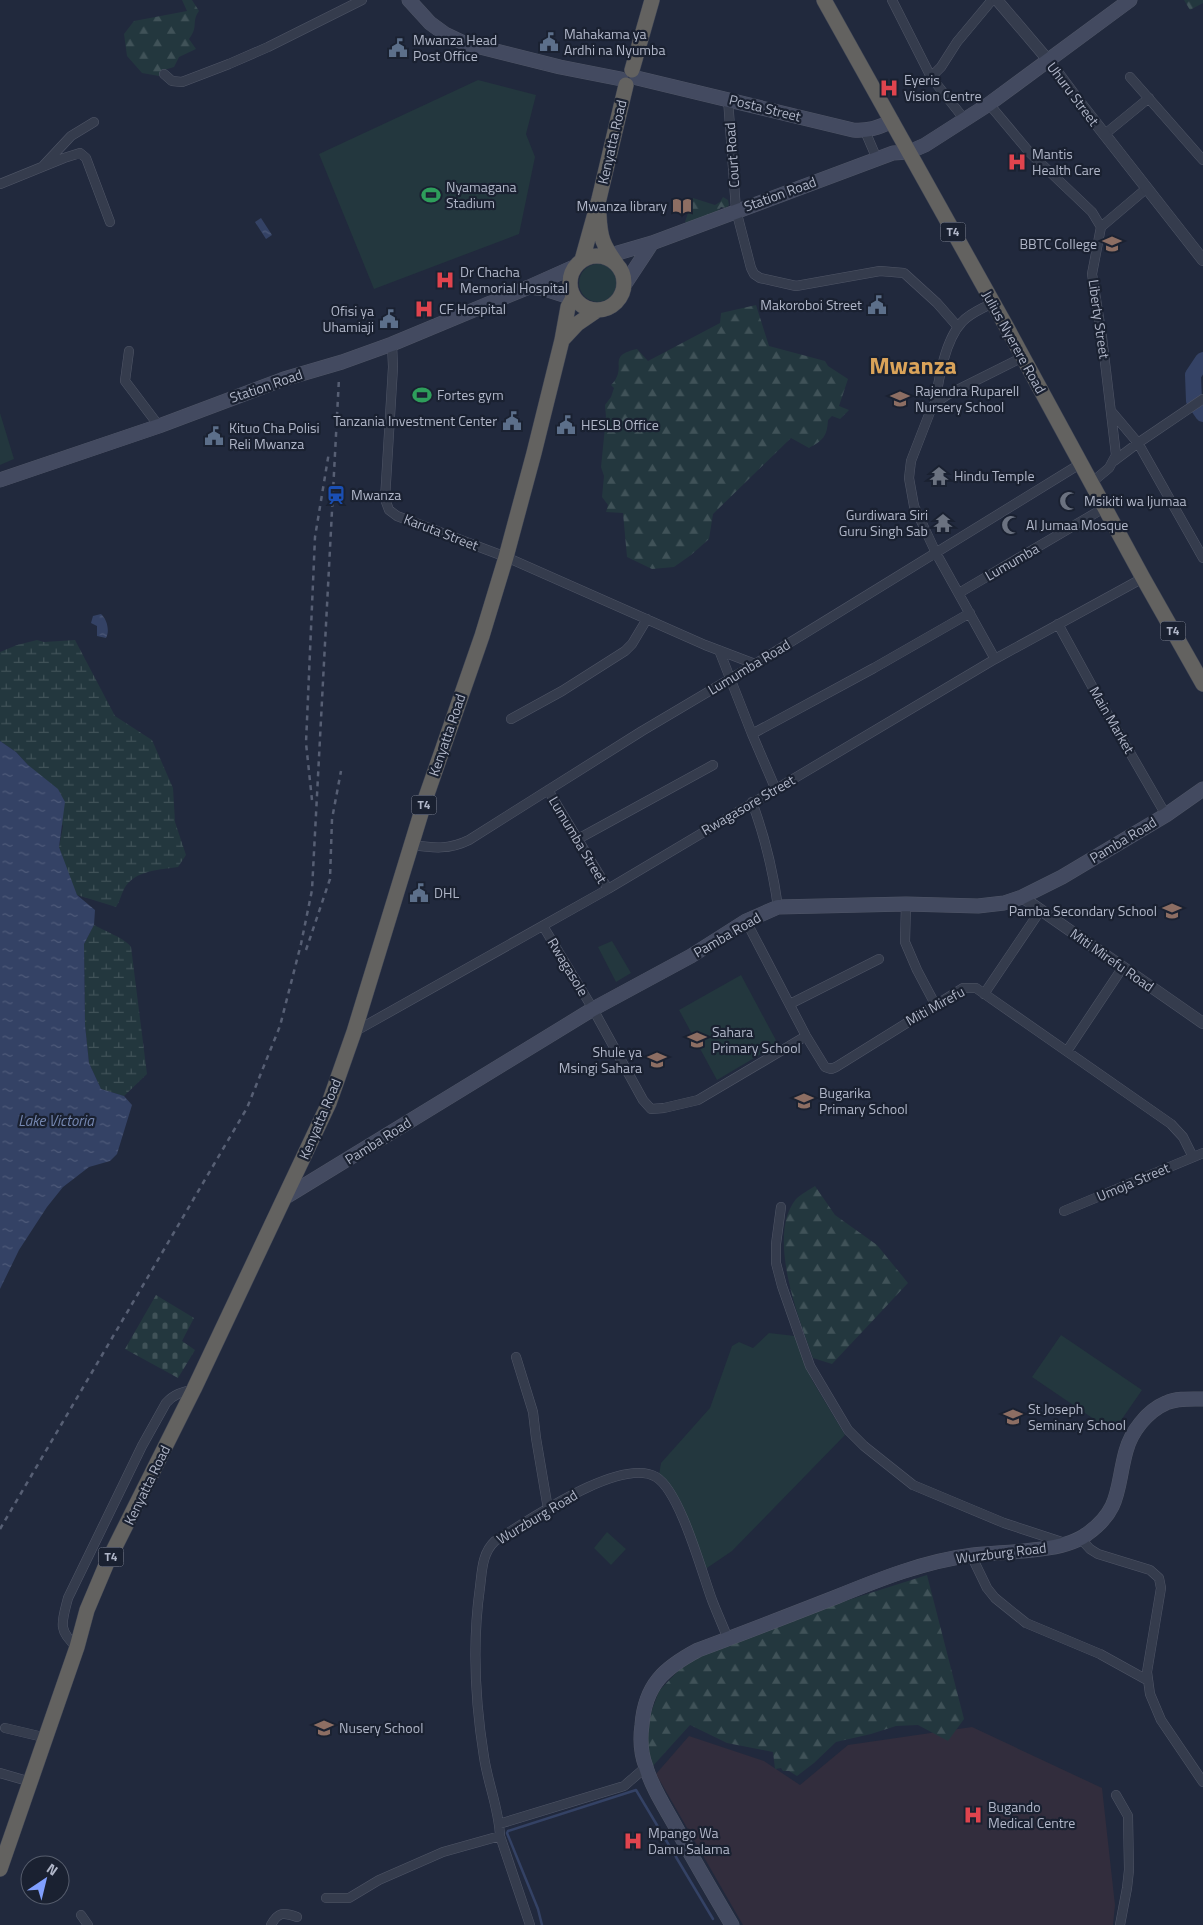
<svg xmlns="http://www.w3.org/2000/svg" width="1203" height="1925" font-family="'Titillium Web',sans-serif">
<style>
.medical{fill:#322d3d}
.green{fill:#23373e}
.forest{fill:url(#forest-firs)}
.wetland{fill:url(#wetland-marsh)}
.cemetery{fill:url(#cemetery-stones)}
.water{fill:url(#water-ripples)}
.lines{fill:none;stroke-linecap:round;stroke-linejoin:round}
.stream{stroke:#344265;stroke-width:2.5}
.river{stroke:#344265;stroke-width:16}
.minor-casing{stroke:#505667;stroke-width:10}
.tertiary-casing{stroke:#505667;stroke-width:12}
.secondary-casing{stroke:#505667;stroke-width:15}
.trunk-casing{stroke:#3d4354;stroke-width:16}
.minor{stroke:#353c4d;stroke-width:9}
.tertiary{stroke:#353c4d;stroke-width:11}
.secondary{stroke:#434a60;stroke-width:14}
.trunk{stroke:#636260;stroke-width:15}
.rail{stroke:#575f74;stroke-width:2.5;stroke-dasharray:5 5;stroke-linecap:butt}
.labels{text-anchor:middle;stroke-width:4.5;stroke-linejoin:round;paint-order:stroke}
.shield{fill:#1a2131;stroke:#83899b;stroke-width:1}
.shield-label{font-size:12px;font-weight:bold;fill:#b0b6c8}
.poi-label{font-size:14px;fill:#b0b6c8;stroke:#1a2131;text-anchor:start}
.street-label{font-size:14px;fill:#b0b6c8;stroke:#1a2131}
.water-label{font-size:15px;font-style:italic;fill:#7688b2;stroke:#1a2131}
.town-label{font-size:24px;font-weight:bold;fill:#daa359;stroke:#1a2131}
</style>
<defs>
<pattern id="forest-firs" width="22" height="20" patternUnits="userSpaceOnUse" patternTransform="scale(1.25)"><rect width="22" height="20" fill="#23373e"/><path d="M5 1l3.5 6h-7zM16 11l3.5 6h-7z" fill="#405258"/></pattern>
<pattern id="wetland-marsh" width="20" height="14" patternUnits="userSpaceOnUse" patternTransform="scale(1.25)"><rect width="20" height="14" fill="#23373e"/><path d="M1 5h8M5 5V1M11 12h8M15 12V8" fill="none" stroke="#405258"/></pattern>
<pattern id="cemetery-stones" width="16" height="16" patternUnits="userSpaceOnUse" patternTransform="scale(1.25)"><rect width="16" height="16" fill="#23373e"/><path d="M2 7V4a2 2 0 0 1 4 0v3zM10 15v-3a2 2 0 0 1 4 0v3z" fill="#405258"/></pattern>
<pattern id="water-ripples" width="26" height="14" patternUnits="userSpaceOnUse" patternTransform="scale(1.25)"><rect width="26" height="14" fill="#344265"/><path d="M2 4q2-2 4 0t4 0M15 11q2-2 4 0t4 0" fill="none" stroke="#4f5b7a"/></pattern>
</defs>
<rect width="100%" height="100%" fill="#21293d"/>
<path class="medical" d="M972 1727 1102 1788 1115 1905 1113 1925H743L656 1774 689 1736 764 1761 800 1785 848 1745Z"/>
<path class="green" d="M478 80 536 95 526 134 535 157 519 234 374 289 319 154Z
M579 283a19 19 0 1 1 38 0a19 19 0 1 1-38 0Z
M0 413 14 459 0 465Z
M612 941 631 973 616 982 598 947Z
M741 975 778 1044 717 1080 679 1010Z
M769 1333 795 1336 812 1380 845 1435 732 1551 704 1570 659 1475 661 1463 710 1408 732 1346 739 1342 753 1348Z
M1061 1335 1142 1390 1113 1432 1032 1377Z
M607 1532 626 1549 611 1565 594 1548Z"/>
<path class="forest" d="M182 0H192L199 11C191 22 199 26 189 39L196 49 179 57 174 67 164 70 159 76 142 73 127 56 124 34 134 21 187 11Z
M1184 0H1203V3L1190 10Z
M723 197 728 200 729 205 726 208 721 207 716 213 688 224 685 222 693 198 715 205 720 202Z
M756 305 769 346 825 361 828 366 848 379 839 406 849 410 840 419 832 416 828 420C827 437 823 440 809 448L791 438 713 514 709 539 691 555 674 567 652 569 627 557 623 513 606 512 608 505 602 497 604 476 601 467 606 417 605 405 611 397 614 388 611 385C629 367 605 356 637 349L648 361 720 323 721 313Z
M815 1186 835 1215 877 1245 908 1283 832 1364 813 1358C799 1319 766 1236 796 1199 801 1194 809 1190 815 1186Z
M927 1575 964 1719 948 1741 918 1725 896 1726 871 1734 836 1742 814 1763 797 1776 789 1771H783L781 1768 775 1769 773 1752 727 1743 690 1725 651 1768 645 1729 659 1691 678 1671 709 1649 801 1615Z"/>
<path class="wetland" d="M37 640 44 642 75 640 115 716 152 740 173 788 175 822 186 855 178 867C160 870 134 870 124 889 121 895 120 901 116 907L77 895 67 873 59 847 63 826 28 765 16 752 0 741V652L17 645Z
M94 925C103 930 126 939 131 947L147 1074 124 1096 101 1089 89 1063 85 1025 84 944Z"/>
<path class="cemetery" d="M156 1295 194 1318 182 1341 195 1350 178 1378 125 1349Z"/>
<path class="water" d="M261 218 272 235 266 239 255 222Z
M101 614C107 619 110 631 106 638L97 636V626L91 623 93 616Z
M0 741 16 752 28 765 58 789 65 802 59 847 77 895 95 910 94 925 84 944 85 1025 89 1063 101 1089 124 1096 132 1105 117 1154 110 1161 89 1167 63 1187 47 1207 19 1250 0 1289Z"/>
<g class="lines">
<path class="stream" d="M542 1925 538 1909 507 1833 508 1831 636 1790 713 1919"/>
<path class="river" d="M1203 360 1193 375 1194 401 1203 414"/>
<g class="minor-casing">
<path id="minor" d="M892 0 931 77 965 120
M164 74 172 81 182 82 229 64 268 47 362 0
M931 77 941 67 957 42 992 0
M1130 77 1203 160
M728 99 736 210 751 268 754 274 760 278 796 286 880 271 904 273 937 303 958 327
M989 104 1030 153 1092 212 1101 227
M865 131 874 152 875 160
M1105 134 1149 98
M43 166 71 136 94 122
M0 184 64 158 80 153 86 158 110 222
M1101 227 1147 188
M392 344 393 367 385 499 389 510 397 516 506 557 705 645 755 664
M129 351 125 381 159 426
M935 403C939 378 945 340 962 322 970 313 982 309 992 303
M1111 411 1138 443 1203 558
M1114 461 1138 443 1203 399
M1091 483 1109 468 1116 455 1102 337 1092 274 1101 227
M959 593 1104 508
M1058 624 1099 699 1166 815
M719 650 752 734 776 790
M995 659 936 553 914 506 909 478 911 461 930 412 935 403 947 395 1023 357
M511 719 562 691 625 651 632 644 647 619
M752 734 874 668 970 613
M548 790 608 889
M752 802C765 837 773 871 778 907
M578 839 713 765
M412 845C433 848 449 850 469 840L642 731 755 664 1080 464
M906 904 905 942 917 970 935 1004
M746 921 806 1036 825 1067 831 1069 836 1067 963 988H976L1171 1124 1183 1137 1193 1157
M543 926 593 1009 643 1100 651 1109 664 1108 698 1100 806 1036
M984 994 1040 911
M790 1004 879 959
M354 1032 608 889 995 659 1143 578
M1067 1051 1123 967
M781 1207 776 1244V1263L782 1286 810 1366 848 1430 864 1446 913 1485 1004 1523 1065 1543
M1064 1211 1203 1153
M516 1357 533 1412 536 1438 548 1509
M1081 1539 1090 1549 1098 1554 1150 1570 1159 1578 1161 1588 1147 1672 1150 1694 1161 1720 1203 1782
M971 1555 987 1588 995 1598 1026 1623 1100 1654 1147 1680
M77 1647C57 1630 62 1622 68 1598L142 1446 166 1403C174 1394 182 1392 194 1389
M5 1728 47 1738
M0 1773 31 1782
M1116 1795 1128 1816 1129 1870 1127 1888 1120 1925
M499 1824 624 1786 646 1767
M326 1898H349L379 1880 443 1852 500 1836
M81 1915 88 1925
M271 1925C278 1912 283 1912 297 1917
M530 1925 500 1836C499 1809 488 1784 484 1757 475 1701 472 1644 480 1587 482 1571 482 1553 495 1541 527 1522 620 1456 656 1477 680 1491 702 1573 712 1600 717 1613 723 1626 728 1639"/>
</g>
<g class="tertiary-casing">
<path id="tertiary" d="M997 0 1048 60 1080 103 1203 260
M1022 897 1203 1023"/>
</g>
<g class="secondary-casing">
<path id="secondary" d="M409 0 430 23 445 34 464 43 560 67 621 79
M637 78 853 130C868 131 878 128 892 121
M604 257 652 243 893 153 909 152 925 145 989 104 1130 0
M625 284 652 243
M530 287 545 289 573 298
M0 480 159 426 284 379 342 362 392 344 529 287 576 266
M284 1198 593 1009 691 956 746 921 778 907 906 904 978 906 1004 903 1022 897 1062 877 1166 815 1203 789
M732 1925C713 1893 694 1861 677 1829 666 1809 652 1788 646 1767 641 1754 640 1739 642 1725 645 1685 664 1668 698 1650 744 1633 790 1615 836 1597 880 1579 925 1561 973 1555 1004 1551 1063 1553 1087 1534 1122 1509 1116 1487 1126 1451 1131 1432 1147 1411 1166 1403 1177 1398 1191 1399 1203 1399"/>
</g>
<g class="trunk-casing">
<path id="trunk" d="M824 0 1006 326 1143 578 1203 684
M632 70 652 0
M599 215C600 238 603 245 616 263
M570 283a27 27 0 1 1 54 0a27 27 0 1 1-54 0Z
M582 260 599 199 626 85
M562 340 577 324 596 311
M0 1869 77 1647 87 1610 106 1565 194 1389 329 1103 354 1032 426 797 482 636 506 557 534 453 562 340 568 307 573 298"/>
</g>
<use href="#minor" class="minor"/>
<use href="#tertiary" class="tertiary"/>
<use href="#secondary" class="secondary"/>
<use href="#trunk" class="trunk"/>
<path class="rail" d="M312 800 306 743 315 537 329 452
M306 950 330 879 332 819 341 771
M0 1529 247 1108 280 1026 301 944 312 890 339 378"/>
</g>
<defs>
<g id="civic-bare" transform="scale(1.5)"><path d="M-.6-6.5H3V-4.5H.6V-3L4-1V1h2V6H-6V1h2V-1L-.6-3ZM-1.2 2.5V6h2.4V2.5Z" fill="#5c6f8a" stroke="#1a2131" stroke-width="2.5" paint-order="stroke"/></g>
<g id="hospital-bare" transform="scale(1.5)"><path d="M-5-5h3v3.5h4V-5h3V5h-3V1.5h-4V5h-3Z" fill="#e0444e" stroke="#1a2131" stroke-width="2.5" paint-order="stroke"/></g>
<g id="stadium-bare" transform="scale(1.5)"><path d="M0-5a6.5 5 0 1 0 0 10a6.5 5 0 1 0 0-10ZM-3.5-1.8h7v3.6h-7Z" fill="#2e9e5b" stroke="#1a2131" stroke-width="2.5" paint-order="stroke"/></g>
<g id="library-bare" transform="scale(1.5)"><path d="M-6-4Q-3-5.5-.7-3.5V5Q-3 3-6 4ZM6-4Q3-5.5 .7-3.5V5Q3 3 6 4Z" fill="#8d6e63" stroke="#1a2131" stroke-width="2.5" paint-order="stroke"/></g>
<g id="university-bare" transform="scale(1.5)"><path d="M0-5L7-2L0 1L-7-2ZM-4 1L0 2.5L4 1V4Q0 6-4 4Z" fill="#8d6e63" stroke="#1a2131" stroke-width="2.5" paint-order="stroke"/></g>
<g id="school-bare" transform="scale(1.5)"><path d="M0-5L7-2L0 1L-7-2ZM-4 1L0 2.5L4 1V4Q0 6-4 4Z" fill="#8d6e63" stroke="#1a2131" stroke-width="2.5" paint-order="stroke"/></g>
<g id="temple-bare" transform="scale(1.5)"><path d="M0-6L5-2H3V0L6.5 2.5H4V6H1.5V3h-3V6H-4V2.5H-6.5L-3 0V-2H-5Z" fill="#6b7280" stroke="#1a2131" stroke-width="2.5" paint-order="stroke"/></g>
<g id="station-bare" transform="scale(1.5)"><path d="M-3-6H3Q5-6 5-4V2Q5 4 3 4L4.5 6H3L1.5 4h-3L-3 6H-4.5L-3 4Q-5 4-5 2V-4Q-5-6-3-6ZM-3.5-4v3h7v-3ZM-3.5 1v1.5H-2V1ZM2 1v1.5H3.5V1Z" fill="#1a4fb4" stroke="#1a2131" stroke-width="2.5" paint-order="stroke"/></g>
<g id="mosque-bare" transform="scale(1.5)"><path d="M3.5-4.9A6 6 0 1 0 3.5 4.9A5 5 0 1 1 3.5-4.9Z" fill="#6b7280" stroke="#1a2131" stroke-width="2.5" paint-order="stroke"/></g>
</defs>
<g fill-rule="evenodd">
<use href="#civic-bare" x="549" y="42"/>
<use href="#civic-bare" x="398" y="48"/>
<use href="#hospital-bare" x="889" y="88"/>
<use href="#hospital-bare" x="1017" y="162"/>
<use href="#stadium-bare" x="431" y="195"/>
<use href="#library-bare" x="682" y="206"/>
<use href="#university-bare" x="1112" y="244"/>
<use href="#hospital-bare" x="445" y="280"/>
<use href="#civic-bare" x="877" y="305"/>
<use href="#hospital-bare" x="424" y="309"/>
<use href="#civic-bare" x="389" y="319"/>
<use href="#stadium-bare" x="422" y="395"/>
<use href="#school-bare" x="900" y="399"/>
<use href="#civic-bare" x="512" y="421"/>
<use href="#civic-bare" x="566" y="425"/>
<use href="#civic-bare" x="214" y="436"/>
<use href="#temple-bare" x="939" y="476"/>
<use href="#station-bare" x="336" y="495"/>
<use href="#mosque-bare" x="1069" y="501"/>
<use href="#temple-bare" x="943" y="523"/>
<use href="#mosque-bare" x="1011" y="525"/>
<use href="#civic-bare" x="419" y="893"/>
<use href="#school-bare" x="1172" y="911"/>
<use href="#school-bare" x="697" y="1040"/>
<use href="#school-bare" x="657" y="1060"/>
<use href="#school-bare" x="804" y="1101"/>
<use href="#school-bare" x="1013" y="1417"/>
<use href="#school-bare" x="324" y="1728"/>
<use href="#hospital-bare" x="973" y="1815"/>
<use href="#hospital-bare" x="633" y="1841"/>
</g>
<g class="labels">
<g class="shield">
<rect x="940.5" y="222.5" width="25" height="19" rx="4"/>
<rect x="1160.5" y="621.5" width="25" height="19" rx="4"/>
<rect x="411.5" y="795.5" width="25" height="19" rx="4"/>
<rect x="98.5" y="1547.5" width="25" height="19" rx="4"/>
</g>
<g class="shield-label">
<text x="953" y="236">T4</text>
<text x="1173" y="635">T4</text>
<text x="424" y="809">T4</text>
<text x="111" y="1561">T4</text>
</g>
<g class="poi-label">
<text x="564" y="39">Mahakama ya<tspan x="564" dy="16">Ardhi na Nyumba</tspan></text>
<text x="413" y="45">Mwanza Head<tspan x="413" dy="16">Post Office</tspan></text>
<text x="904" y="85">Eyeris<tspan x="904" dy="16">Vision Centre</tspan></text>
<text x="1032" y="159">Mantis<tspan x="1032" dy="16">Health Care</tspan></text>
<text x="446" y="192">Nyamagana<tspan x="446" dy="16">Stadium</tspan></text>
<text x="667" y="211" text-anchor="end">Mwanza library</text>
<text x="1097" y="249" text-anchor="end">BBTC College</text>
<text x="460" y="277">Dr Chacha<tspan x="460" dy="16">Memorial Hospital</tspan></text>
<text x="862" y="310" text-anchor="end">Makoroboi Street</text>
<text x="439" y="314">CF Hospital</text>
<text x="374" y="316" text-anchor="end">Ofisi ya<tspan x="374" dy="16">Uhamiaji</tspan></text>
<text x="915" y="396">Rajendra Ruparell<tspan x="915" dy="16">Nursery School</tspan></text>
<text x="437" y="400">Fortes gym</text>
<text x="497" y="426" text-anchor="end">Tanzania Investment Center</text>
<text x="581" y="430">HESLB Office</text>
<text x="229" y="433">Kituo Cha Polisi<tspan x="229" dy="16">Reli Mwanza</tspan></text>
<text x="954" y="481">Hindu Temple</text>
<text x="351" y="500">Mwanza</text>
<text x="1084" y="506">Msikiti wa Ijumaa</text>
<text x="928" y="520" text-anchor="end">Gurdiwara Siri<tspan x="928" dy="16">Guru Singh Sab</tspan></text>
<text x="1026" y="530">Al Jumaa Mosque</text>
<text x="434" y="898">DHL</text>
<text x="1157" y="916" text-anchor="end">Pamba Secondary School</text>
<text x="712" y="1037">Sahara<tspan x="712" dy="16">Primary School</tspan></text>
<text x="642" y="1057" text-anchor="end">Shule ya<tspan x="642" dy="16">Msingi Sahara</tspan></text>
<text x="819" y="1098">Bugarika<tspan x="819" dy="16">Primary School</tspan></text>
<text x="1028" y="1414">St Joseph<tspan x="1028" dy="16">Seminary School</tspan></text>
<text x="339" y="1733">Nusery School</text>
<text x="988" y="1812">Bugando<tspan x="988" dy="16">Medical Centre</tspan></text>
<text x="648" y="1838">Mpango Wa<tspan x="648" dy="16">Damu Salama</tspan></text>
</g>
<g class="street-label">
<text transform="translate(1073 94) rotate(53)" y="5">Uhuru Street</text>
<text transform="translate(765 108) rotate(14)" y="5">Posta Street</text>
<text transform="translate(612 142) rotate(-77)" y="5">Kenyatta Road</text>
<text transform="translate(732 155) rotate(-94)" y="5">Court Road</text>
<text transform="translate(780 194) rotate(-20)" y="5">Station Road</text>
<text transform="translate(1099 319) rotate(82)" y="5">Liberty Street</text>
<text transform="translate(1014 342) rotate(61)" y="5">Julius Nyerere Road</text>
<text transform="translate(266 386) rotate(-19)" y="5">Station Road</text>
<text transform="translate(441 532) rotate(21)" y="5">Karuta Street</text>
<text transform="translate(1012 562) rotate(-30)" y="5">Lumumba</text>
<text transform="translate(749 667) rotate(-31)" y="5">Lumumba Road</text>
<text transform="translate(1112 720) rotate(60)" y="5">Main Market</text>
<text transform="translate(447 735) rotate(-71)" y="5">Kenyatta Road</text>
<text transform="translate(748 805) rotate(-30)" y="5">Rwagasore Street</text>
<text transform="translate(578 840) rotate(59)" y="5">Lumumba Street</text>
<text transform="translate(1123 840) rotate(-31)" y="5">Pamba Road</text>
<text transform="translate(727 935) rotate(-30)" y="5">Pamba Road</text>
<text transform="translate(1112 960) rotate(35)" y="5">Miti Mirefu Road</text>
<text transform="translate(568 967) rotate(59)" y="5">Rwagasole</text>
<text transform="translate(935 1006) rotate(-29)" y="5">Miti Mirefu</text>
<text transform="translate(320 1119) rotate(-67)" y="5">Kenyatta Road</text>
<text transform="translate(378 1141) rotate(-32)" y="5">Pamba Road</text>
<text transform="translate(1133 1182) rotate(-23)" y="5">Umoja Street</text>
<text transform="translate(147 1485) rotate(-64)" y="5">Kenyatta Road</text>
<text transform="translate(537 1517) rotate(-31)" y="5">Wurzburg Road</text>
<text transform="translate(1001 1553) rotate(-7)" y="5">Wurzburg Road</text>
</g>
<g class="water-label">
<text x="56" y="1126">Lake Victoria</text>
</g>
<g class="town-label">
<text x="913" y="374">Mwanza</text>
</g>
</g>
<g transform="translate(45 1880) rotate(35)"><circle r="24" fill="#1a2131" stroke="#565d6d"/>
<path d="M0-4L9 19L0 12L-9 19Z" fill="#809ffe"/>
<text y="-8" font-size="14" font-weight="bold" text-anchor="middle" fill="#b0b6c8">N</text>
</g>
</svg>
